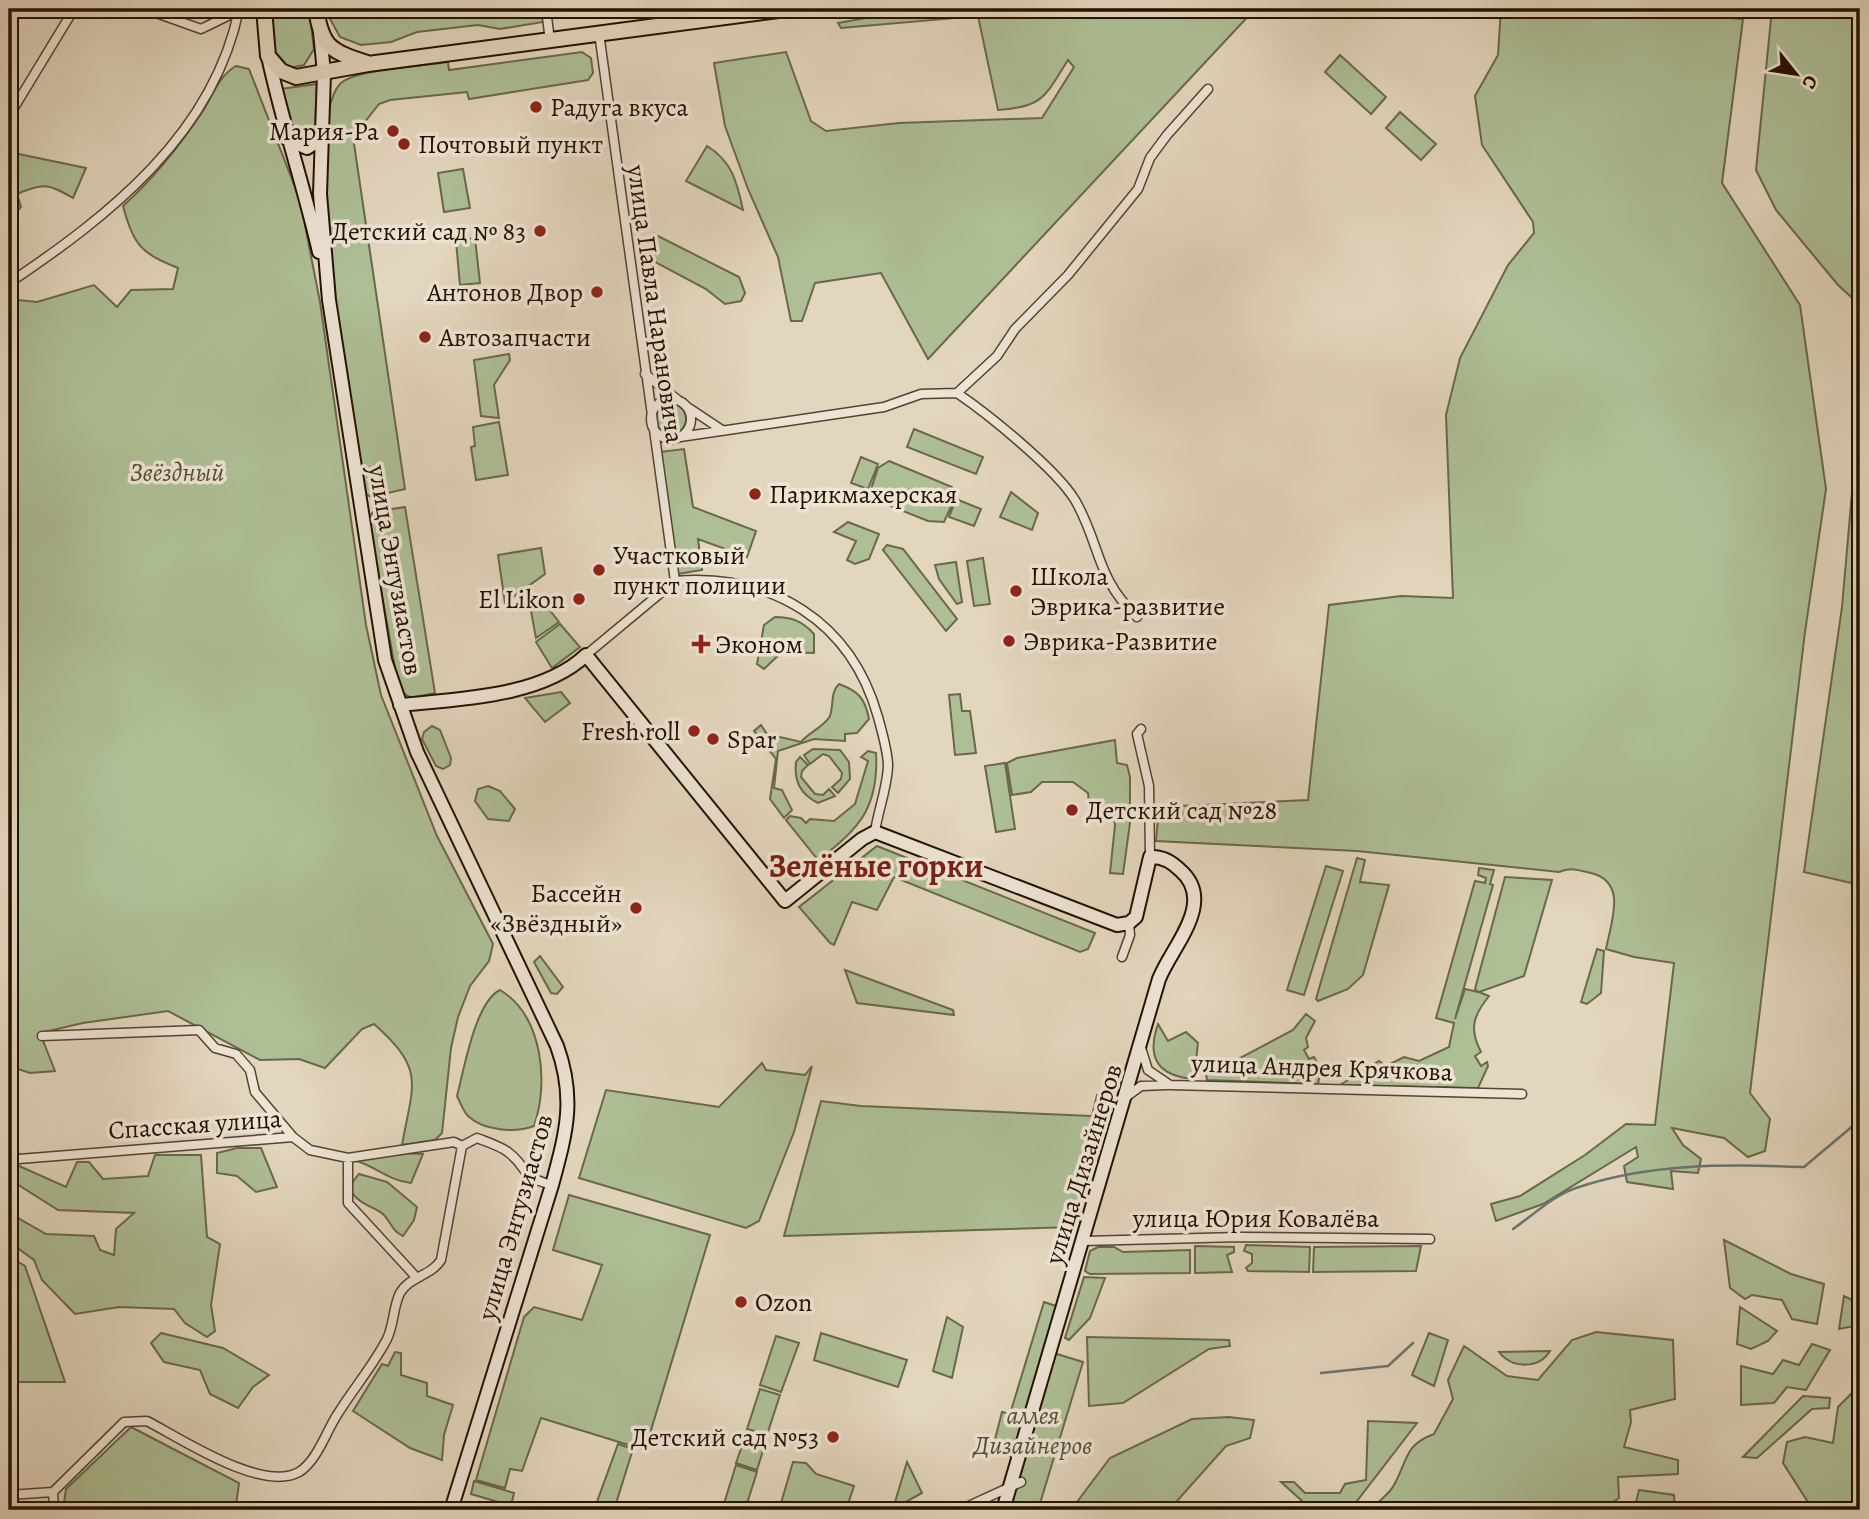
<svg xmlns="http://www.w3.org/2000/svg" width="1869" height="1519" font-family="Alegreya,serif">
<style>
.green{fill:#aebf96;stroke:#69684b;stroke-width:2}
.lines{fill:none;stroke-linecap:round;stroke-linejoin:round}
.stream{stroke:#69756f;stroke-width:2.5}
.street-casing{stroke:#544230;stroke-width:11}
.secondary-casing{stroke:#241100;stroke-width:16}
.primary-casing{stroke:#241100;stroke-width:18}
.street{stroke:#ede4d5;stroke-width:8}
.secondary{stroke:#ede4d5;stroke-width:12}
.primary{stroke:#e3d6be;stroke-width:14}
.poi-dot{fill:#8f2418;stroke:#ede4d5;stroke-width:2.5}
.labels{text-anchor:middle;stroke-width:7;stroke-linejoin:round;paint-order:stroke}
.poi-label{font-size:26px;fill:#241100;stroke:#ede4d5;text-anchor:start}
.street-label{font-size:26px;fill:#241100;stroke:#ede4d5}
.park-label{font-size:26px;font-style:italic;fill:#544e34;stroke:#ede4d5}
.district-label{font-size:33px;font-weight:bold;fill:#7a1f14;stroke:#ede4d5}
</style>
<rect width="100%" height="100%" fill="#e3d6be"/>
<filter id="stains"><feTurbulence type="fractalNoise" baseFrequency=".00286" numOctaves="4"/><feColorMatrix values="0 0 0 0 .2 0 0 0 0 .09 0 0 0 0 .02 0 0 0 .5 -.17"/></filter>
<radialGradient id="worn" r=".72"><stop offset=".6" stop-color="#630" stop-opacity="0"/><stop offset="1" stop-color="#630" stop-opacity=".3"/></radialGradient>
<path class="green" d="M271 9H309L314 49 304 65 289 68 276 57Z
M328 9H543V22L500 29 478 25 417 32 391 42 361 45 340 37 329 17Z
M915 9H1255L928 359 881 273 815 283 802 321H791L778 257 748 189 725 126 714 63 786 52 811 121 826 131 899 123 1042 118 1074 67 1068 60C1045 96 1044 107 998 110L978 16 841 28 838 23Z
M1501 9H1731V18L1743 19 1722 183 1800 305 1826 489 1805 632 1750 1093 1770 1119 1765 1151 1748 1157 1724 1138 1672 1128 1683 1145 1701 1159 1698 1173 1671 1171 1673 1189 1627 1182 1624 1166 1638 1157 1636 1147 1543 1204 1496 1221 1491 1204 1520 1196 1585 1155 1626 1124 1655 1125 1674 963 1634 957 1606 949C1611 922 1628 882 1591 873 1579 870 1570 867 1559 872L1357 851 1156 841 1159 807 1308 800 1329 605 1401 596 1453 598 1446 415 1460 358 1508 265 1534 233 1533 222 1482 145 1475 96 1498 55Z
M1772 9H1860V305L1838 285 1776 210 1756 170Z
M582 52 591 58 593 73 588 80 469 99 467 92 390 100 379 104 353 137 405 489 371 497 364 493C354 427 299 127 340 84 354 69 424 66 448 62L449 70Z
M1340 55 1386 97 1371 114 1325 72Z
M236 66 249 69 300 200 320 302 366 625 381 695 437 836 493 944 489 961 470 986 458 1017 451 1048 442 1133 435 1140 402 1145C413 1083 426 1070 374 1024L362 1029 325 1068 299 1059 260 1060 168 1011 83 1023 40 1033 55 1071 30 1073 9 1066V299L37 302 94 285 117 307 131 290 173 289 178 268C141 253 134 246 123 206 153 179 178 148 201 114 212 98 218 76 236 66Z
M317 84 315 130 307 141 293 136 280 89Z
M1400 112 1436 144 1421 160 1386 128Z
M707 146C732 161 737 182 743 210L686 181Z
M9 152 86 168 73 198C48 184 44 182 17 194L21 207 9 220Z
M463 169 470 208 444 212 438 173Z
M654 234 739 277 745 293 741 301 725 304 706 289 655 262Z
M475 238 480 283 460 285 456 241Z
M509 354 510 360 494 385 499 418 481 416 474 360Z
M1860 401V885L1804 872 1842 607Z
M656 419a15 15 0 1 1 30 0a15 15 0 1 1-30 0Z
M499 422 508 475 476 480 471 447 475 446 473 427Z
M914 429 983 457 976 474 907 447Z
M684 449 693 507 756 531 747 557 698 539 702 570 677 574 659 452Z
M861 457 878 464 868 489 851 483Z
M889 461 952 487 956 496 944 522 928 521 873 499 870 492 878 468Z
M1011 492 1038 513 1032 530 1000 517Z
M956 499 981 509 974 526 949 517Z
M405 507 435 693 411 698 399 690 368 519 373 512Z
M848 522 879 534 869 559 855 564 847 560 856 541 834 532Z
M887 545 903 549 957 619 946 631 883 550Z
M541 548 545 574 505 603 498 555Z
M983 558 990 604 974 606 967 561Z
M956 562 962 602 957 604 939 579 935 565Z
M538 595 559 622 536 638 531 611Z
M775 617C792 617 802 621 814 634V653L782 652 764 669 757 664 764 625Z
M560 624 580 647 552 668 536 642Z
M839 684C858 691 865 698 869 719L857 733 845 734V741L814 739 778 751 774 788 782 790 792 810 784 818 770 799 776 759 754 731 761 725 767 734 801 742C809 732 824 727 830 716 834 704 830 693 839 684Z
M561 692 570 703 545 722 525 698Z
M960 694 962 711H970L976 753 955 755 949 695Z
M432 726 440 730 451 758 450 765 443 769 436 766 422 739 424 732Z
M1115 740 1117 763 1127 765 1130 777V823L1123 874 1110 873 1115 825 1113 812 1100 804H1089L1088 793 1073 782H1042L1031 792 1012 795 1007 763 1017 758Z
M813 749 840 750 849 762 850 779 838 793 832 787 841 779 842 773 829 756 823 754 810 764 804 755Z
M868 751 876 753C879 807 859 830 818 860L786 820 790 816 801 818 806 823 810 819 834 821 855 804 868 761 861 757Z
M800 757 808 765 802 771 801 777 815 794 823 795 829 789 835 796 818 803C800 794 794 781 796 762Z
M1005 763 1015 829 996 832 985 766Z
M488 786 500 791 515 809 509 821 488 819 475 801 478 789Z
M877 846 1095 933 1088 949 1080 952 894 877 877 910 852 902 834 945 830 943 799 907Z
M1357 858 1365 860 1360 882 1389 885 1363 975 1348 989 1318 1001 1316 999Z
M1326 866 1343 871 1304 995 1287 990Z
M1479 868 1494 870 1490 884 1493 885 1455 1019 1465 989 1478 992 1475 989 1505 877 1552 880 1524 976 1479 992 1489 996C1473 1016 1469 1029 1481 1052L1475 1056 1481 1066 1487 1062 1488 1066 1478 1088 1340 1085 1379 1061 1386 1066 1404 1057 1419 1061 1449 1047 1454 1023 1436 1018 1475 881 1485 883 1486 878 1478 875Z
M1597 949 1604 951 1601 993 1587 1004 1581 1002Z
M540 956 563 987 557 994 551 993 534 962Z
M845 970 953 1010 954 1015 857 1003Z
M500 990C543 1016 549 1083 534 1126 515 1133 484 1131 468 1116 463 1111 460 1102 457 1096 464 1070 475 1002 500 990Z
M1306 1014 1315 1021 1306 1038 1308 1047 1304 1050 1309 1059 1314 1057 1321 1070 1318 1084 1207 1080 1206 1074 1212 1073 1293 1030Z
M1158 1024 1168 1041 1186 1032 1198 1043 1194 1079C1158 1076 1146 1058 1158 1024Z
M762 1063 766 1070 805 1075 812 1066 794 1132 759 1221 746 1228 579 1178 606 1090 719 1107Z
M1097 1095 1115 1096 1072 1227 784 1236 821 1101 861 1106 1092 1116Z
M237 1148H261L277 1187 256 1192 237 1176 217 1173V1153Z
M399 1153 423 1154 411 1183C388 1180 378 1168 357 1161Z
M155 1155H201L207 1237 220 1244 211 1305 215 1331 207 1337 185 1323 174 1309 119 1307 75 1314 42 1280 34 1260 9 1242V1213L46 1234 94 1236 100 1250 114 1255 116 1229 134 1213 58 1210 9 1179V1165H17L66 1187 77 1162H89L103 1179 148 1176Z
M359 1174 387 1182 417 1207 414 1220 403 1236C392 1231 392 1224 384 1215 375 1206 364 1208 351 1192L352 1183Z
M569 1195 710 1235 645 1450 541 1418 522 1471 510 1469 505 1488 476 1480 524 1317 534 1307 582 1320 602 1265 553 1250Z
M1724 1240 1791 1274 1824 1284 1817 1324 1792 1319 1782 1300 1752 1295 1745 1299 1730 1288Z
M1246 1245 1310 1247 1309 1272 1248 1271 1246 1268 1252 1263V1254L1244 1251Z
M1195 1246 1234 1247V1252L1227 1255 1232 1272 1195 1273Z
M1421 1246 1416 1271 1313 1272 1314 1247Z
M1098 1247H1114L1123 1252 1190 1250V1273L1090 1274 1085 1271 1090 1251Z
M9 1257 25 1266 65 1382H9Z
M1084 1277 1105 1278 1090 1318 1069 1340 1065 1338Z
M1844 1296 1860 1304V1325L1839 1329Z
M1044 1302 1056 1306 1044 1350 1083 1362 1038 1510H1007L1022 1459 992 1451 1002 1412 1010 1414Z
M1740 1307 1777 1331 1768 1341 1751 1349 1737 1344Z
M947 1317 963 1327 952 1378 933 1371Z
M1596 1332 1673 1340 1675 1399 1630 1410 1631 1422 1624 1447 1678 1460V1474L1618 1477 1619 1498 1602 1510H1372C1377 1501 1389 1495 1394 1485 1408 1460 1404 1445 1434 1434L1453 1399 1448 1380 1464 1346 1507 1376 1538 1380 1572 1340Z
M161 1333 223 1348 269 1375 253 1387 238 1408 210 1394 200 1370 164 1362 151 1343Z
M821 1333 907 1360 898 1387 814 1360Z
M1429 1333 1448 1340 1434 1386 1412 1375Z
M776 1336 799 1343 781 1392 760 1385Z
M1087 1337 1229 1340 1230 1346 1209 1349 1123 1403 1089 1406Z
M1812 1344 1830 1350 1806 1390 1787 1387 1774 1403 1741 1405V1366L1773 1374 1783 1360 1799 1365Z
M1550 1351C1539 1369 1512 1369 1499 1352Z
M395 1352 401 1353V1375L427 1383V1396L453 1405 444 1435 442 1460 410 1448 353 1411 382 1364 388 1366Z
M1860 1385V1510H1813L1783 1463 1787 1442 1805 1437 1833 1443 1838 1407Z
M760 1389 780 1395 767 1435 747 1429Z
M1803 1396 1830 1398 1829 1408 1812 1409 1757 1458 1743 1457Z
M1229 1417 1254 1420 1250 1438 1226 1446 1169 1510H1071L1110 1458 1192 1419Z
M1368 1421 1417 1423 1350 1510H1312L1281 1482H1294L1305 1493H1340L1345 1484 1366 1480Z
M131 1427 239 1483 236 1505 244 1510H63L66 1489Z
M745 1437 765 1444 757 1470 736 1463Z
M618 1444 633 1449 614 1510H594Z
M793 1462 806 1463 816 1474 854 1486 846 1510H779Z
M907 1462 922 1493 893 1509Z
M736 1465 757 1472 745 1510H722Z
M474 1481 514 1493 510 1510H504L505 1504 471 1494Z
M1639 1490 1674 1495 1675 1510H1634Z"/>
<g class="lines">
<path class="stream" d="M1856 9 1860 56
M1513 1229C1532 1216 1554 1195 1576 1188 1649 1163 1728 1164 1804 1167L1854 1125 1860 1124
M1321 1373 1388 1366 1413 1343"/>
<g class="street-casing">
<path id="street" d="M145 9 201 29 238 11
M546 9 550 41
M599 33 675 581
M9 116 74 9
M9 283C109 216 214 134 239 9
M645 374 678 400
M957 393C988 414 1056 469 1075 500 1101 545 1095 577 1137 617
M651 419a20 20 0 1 1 40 0a20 20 0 1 1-40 0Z
M686 406 722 430
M680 437 884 407 921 394 957 393 997 356 1015 329 1068 275 1138 189 1150 158 1167 135 1208 89
M586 655 675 581C772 573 851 621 878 717 882 732 887 748 888 764 888 786 878 810 875 832
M1141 729 1137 734 1149 786 1150 857
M1122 957 1130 935 1129 923
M42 1036 199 1030 215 1048 236 1054 250 1070 255 1092 293 1137
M1141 1048 1148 1070 1170 1085 1522 1094
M1126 1097 1141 1086 1167 1085
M9 1154 19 1159 293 1137 310 1150 348 1158 454 1142 462 1146
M348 1158V1203L417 1278
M1083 1241 1240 1237 1430 1239
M9 1495 53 1492
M54 1510 53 1492 124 1422 147 1421C180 1438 262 1493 299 1472 317 1461 326 1432 337 1415 353 1389 373 1366 387 1339 394 1325 393 1307 400 1293 410 1276 431 1276 441 1260L462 1146 477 1138C487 1142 500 1146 508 1152 532 1171 516 1175 552 1185
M960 1510 1021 1482"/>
</g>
<g class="secondary-casing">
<path id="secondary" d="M320 32 324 73 320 194 329 300 385 660 417 752 557 1046C576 1099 566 1133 552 1185L451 1510
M268 56C282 122 304 186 319 252
M287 139 307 148 319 140 321 133
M400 705C459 699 542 697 586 655L785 901 862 839 875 832 1117 925 1129 923 1136 917 1150 857C1162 856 1172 862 1180 870 1217 902 1172 946 1159 979L1003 1510"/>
</g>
<g class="primary-casing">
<path id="primary" d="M264 9 268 56 281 71 296 77 368 64 786 9
M316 9C322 48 331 51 367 63"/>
</g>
<use href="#street" class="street"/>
<use href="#secondary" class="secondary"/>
<use href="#primary" class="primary"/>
</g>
<g class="poi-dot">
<circle cx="536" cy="107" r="7"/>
<circle cx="393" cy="131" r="7"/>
<circle cx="404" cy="144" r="7"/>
<circle cx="540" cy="231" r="7"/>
<circle cx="597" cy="292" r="7"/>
<circle cx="425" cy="337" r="7"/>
<circle cx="755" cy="494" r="7"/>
<circle cx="599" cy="570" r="7"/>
<circle cx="1016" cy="591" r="7"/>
<circle cx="579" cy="599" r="7"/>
<circle cx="1009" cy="641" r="7"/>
<path d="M697.5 633.5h7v7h7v7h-7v7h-7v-7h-7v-7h7z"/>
<circle cx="694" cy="731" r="7"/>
<circle cx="713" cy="739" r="7"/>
<circle cx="1072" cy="810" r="7"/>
<circle cx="636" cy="908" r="7"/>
<circle cx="741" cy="1302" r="7"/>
<circle cx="833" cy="1437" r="7"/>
</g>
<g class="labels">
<g class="poi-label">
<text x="550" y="116">Радуга вкуса</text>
<text x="379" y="140" text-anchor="end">Мария-Ра</text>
<text x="418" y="153">Почтовый пункт</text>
<text x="526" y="240" text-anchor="end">Детский сад № 83</text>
<text x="583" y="301" text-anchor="end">Антонов Двор</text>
<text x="439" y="346">Автозапчасти</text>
<text x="769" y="503">Парикмахерская</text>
<text x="613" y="564">Участковый<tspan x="613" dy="30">пункт полиции</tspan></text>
<text x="1030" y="585">Школа<tspan x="1030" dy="30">Эврика-развитие</tspan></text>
<text x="565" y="608" text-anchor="end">El Likon</text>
<text x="1023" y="650">Эврика-Развитие</text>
<text x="715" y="653">Эконом</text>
<text x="680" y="740" text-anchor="end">Fresh roll</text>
<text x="727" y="748">Spar</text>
<text x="1086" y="819">Детский сад №28</text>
<text x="622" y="902" text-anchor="end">Бассейн<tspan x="622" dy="30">«Звёздный»</tspan></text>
<text x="755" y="1311">Ozon</text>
<text x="819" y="1446" text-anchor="end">Детский сад №53</text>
</g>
<g class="street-label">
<text transform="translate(656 304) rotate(82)" y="9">улица Павла Нарановича</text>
<text transform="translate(396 570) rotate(80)" y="9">улица Энтузиастов</text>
<text transform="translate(1322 1067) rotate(2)" y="9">улица Андрея Крячкова</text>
<text transform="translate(195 1124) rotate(-4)" y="9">Спасская улица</text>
<text transform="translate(1083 1164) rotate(-73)" y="9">улица Дизайнеров</text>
<text transform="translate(515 1217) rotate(-74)" y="9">улица Энтузиастов</text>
<text x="1256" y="1227">улица Юрия Ковалёва</text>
</g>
<g class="park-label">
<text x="177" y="481">Звёздный</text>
<text x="1033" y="1424">аллея<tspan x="1033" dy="30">Дизайнеров</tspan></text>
</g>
<g class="district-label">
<text x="876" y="877">Зелёные горки</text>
</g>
</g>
<rect width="1869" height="1519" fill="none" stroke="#e3d6be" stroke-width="35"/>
<rect x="10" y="10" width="1848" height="1498" fill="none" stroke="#241100" stroke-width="3.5"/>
<rect x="18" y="18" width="1834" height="1484" fill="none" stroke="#241100" stroke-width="2"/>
<g transform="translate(1796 74) rotate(120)" stroke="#ede4d5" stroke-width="5" paint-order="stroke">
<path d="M0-5L12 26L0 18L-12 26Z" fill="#241100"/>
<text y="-10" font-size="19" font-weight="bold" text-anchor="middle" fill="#241100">С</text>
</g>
<rect width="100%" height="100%" filter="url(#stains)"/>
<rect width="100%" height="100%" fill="url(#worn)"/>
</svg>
